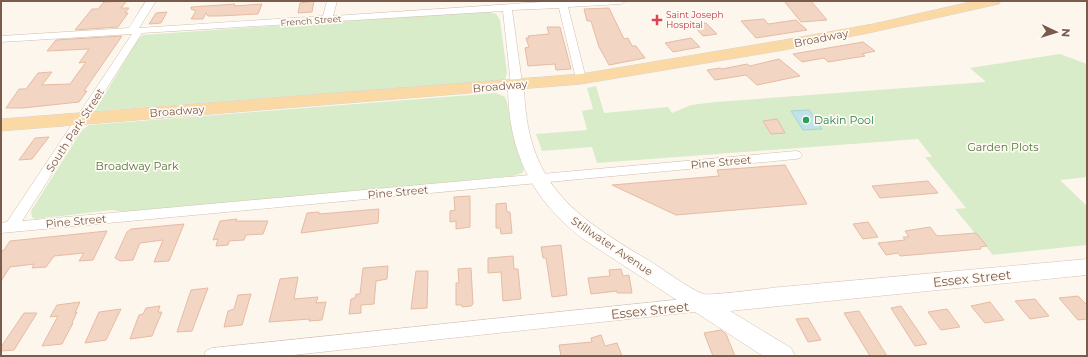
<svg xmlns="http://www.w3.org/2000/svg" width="1088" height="357" font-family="Montserrat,sans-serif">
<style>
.green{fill:#d8ecc9}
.water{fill:#bfe3e8;stroke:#a5d3da}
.building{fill:#f3d5c3;stroke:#e6bba3}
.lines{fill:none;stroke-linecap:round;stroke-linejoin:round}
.street-casing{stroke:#d1beb0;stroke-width:1}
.secondary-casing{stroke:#d6c0b0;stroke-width:1}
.primary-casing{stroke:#dad1cd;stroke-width:1}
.street{fill:#fff;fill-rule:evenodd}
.secondary{fill:#fff;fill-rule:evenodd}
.primary{fill:#fbd9a5;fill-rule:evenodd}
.health-dot{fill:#e0444e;stroke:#fffaf3;stroke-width:1.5}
.leisure-dot{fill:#2e9e5b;stroke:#fffaf3;stroke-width:1.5}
.labels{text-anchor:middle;stroke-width:3.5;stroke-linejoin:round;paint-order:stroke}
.far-health-label{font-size:9px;fill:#be3a42;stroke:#fffaf3;text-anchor:start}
.far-street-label{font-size:9px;fill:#7a5c4d;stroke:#fffaf3}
.street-label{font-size:11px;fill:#7a5c4d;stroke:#fffaf3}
.leisure-label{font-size:11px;fill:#27864d;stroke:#fffaf3;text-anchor:start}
.park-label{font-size:11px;fill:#537a41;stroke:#fffaf3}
.near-street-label{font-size:13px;fill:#7a5c4d;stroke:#fffaf3}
</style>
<rect width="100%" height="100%" fill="#fdf6ec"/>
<path class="green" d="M487 11 496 14 500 20 507 73 505 80 95 111 138 39 143 35Z
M1060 54 1087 64V177L1060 180 1087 206V245L993 255 955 209 966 208 925 157H932L918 139 597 163 592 147 542 151 536 134 587 130 582 111 593 109 587 88 596 86 604 113 668 107 672 113 691 105 715 102 986 82 970 68Z
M496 93 505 97 507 102 513 136 523 166 524 170 522 173 513 176 129 213 112 210 35 219 32 217 31 211 82 130 89 125Z"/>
<path class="water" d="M809 110 822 129 803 130 791 111Z"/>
<path class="building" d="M127 1 121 8H129L125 13H128L118 27 75 30 92 9H98L104 2Z
M314 1 312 12 298 13 300 3Z
M784 1H811L827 20 801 22Z
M235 4 234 6 262 4 258 14 219 16H208L206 13 203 19H191L196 11 191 9V7Z
M609 8 624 39 628 38 632 46H636L645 58 609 65 599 47 591 21H587L584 9Z
M167 12 161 23 149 24 156 13Z
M764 19 768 24 796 20 807 30 756 38 741 21Z
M706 23 717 34 703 36 693 25Z
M547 27H560L571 69 556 70 555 64 528 66 525 48 529 47 526 38H529L528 36 549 34Z
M122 36 84 91H87L79 102 23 108H6L19 89H26L38 73 52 72 42 85 70 84 86 62 79 63 89 49 47 51 56 40Z
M691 38 700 47 673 52 665 43Z
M863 42 875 51 862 54 865 56 828 62 824 58 802 62 793 54Z
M779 59 800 76 757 85 746 75 715 80 707 70 720 68 722 69 747 64 750 66Z
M777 119 785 133 771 134 763 121Z
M49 137 32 159 19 160 35 138Z
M785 165 807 204 676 215 612 185 719 176 717 170Z
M928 181 938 193 880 198 872 186Z
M470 196V227L456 229V221L450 222V211L455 210 454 197Z
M506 203 507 212H510L512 233 501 234 500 228H496V204Z
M379 209 378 223 301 233 307 213 319 212V214Z
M237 219 236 221H268L263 234 246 235 244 240 229 241 228 245 216 246 218 239 213 240 220 221Z
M868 222 878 237 863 239 853 224Z
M184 224 169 261 154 262 163 240 140 243 133 260 120 261 115 258 127 232 131 229Z
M930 227 937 236 976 233 987 246 980 247 981 249 900 256 898 253 886 255 878 243 905 240 903 237H909L905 231Z
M107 231 93 260 79 261 84 253 54 256 46 267 32 268 34 264 10 267 1 281V251L4 250 10 241Z
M561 245 567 295 552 297 546 258H543L541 247Z
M513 256 514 269H518L521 299 503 301 501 272 488 273V258Z
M388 266 387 279 376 281 374 304 361 305V313L349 314 351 299 355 298 356 294H360L363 268Z
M471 268 473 304 471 306 462 307V305H456V283H459L458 269Z
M621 269 623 276 629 275 632 293H617V291L591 294 588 278 610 276 609 270Z
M416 271H428L427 308 411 309Z
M298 277 294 299 318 297 316 303 326 302 322 320 309 321 310 319 269 322 280 279Z
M208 288 192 331 177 332 191 290Z
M251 294 242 325 224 327 228 311 234 309 238 295Z
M1078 296 1087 305V319L1078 320 1059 298Z
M1035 299 1049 316 1030 319 1015 301Z
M80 302 75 313 77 312 72 323H73L62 344 42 346 58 316 50 317 57 305Z
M990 302 1004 320 985 323 971 306Z
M160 306 158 312H162L152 336 130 339 139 315 143 314 146 308Z
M901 306 927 344 915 346 891 308Z
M121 309 106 340 85 343 99 312Z
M947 309 960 327 941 330 928 312Z
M859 311 887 356H870L844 313Z
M24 313H37L14 350 1 351V347Z
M808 318 821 340 808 342 796 319Z
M721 330 726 334 735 356H713L704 333Z
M601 335 605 346 617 343 622 356H561L559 345 592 342 591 338Z"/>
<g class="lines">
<g class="street-casing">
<path id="street" d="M146 1H156L139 28 323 16 327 1H337L333 16 557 1H626L621 4 568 7 586 79 581 82 576 79 559 8 512 10 521 75V85L516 88 511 85 503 11 142 33 22 221 796 151 800 152 802 155 800 158 796 159 1 233V223L7 222 132 34 1 42V36L129 28Z
M703 297 709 299 711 304 709 309 703 311 284 356H204L206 351 212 348Z"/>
</g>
<g class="secondary-casing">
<path id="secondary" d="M516 80 521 82 524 85C526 183 571 214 648 260 663 269 688 288 703 294 710 296 769 288 781 287 883 278 985 268 1087 259V275L730 311 791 348 795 356H763L583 239C531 199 508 151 508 85L511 82Z"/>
</g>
<g class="primary-casing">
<path id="primary" d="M975 1H1001L999 4 994 5 873 32 784 50 581 84 1 131V119L581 74 784 40 873 24Z"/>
</g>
<use href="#street" class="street"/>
<use href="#secondary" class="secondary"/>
<use href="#primary" class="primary"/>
</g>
<path class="health-dot" d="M655 14h4v4h4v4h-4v4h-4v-4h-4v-4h4z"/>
<circle class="leisure-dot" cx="806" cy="120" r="4"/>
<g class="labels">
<g class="far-health-label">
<text x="666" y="18">Saint Joseph<tspan x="666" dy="10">Hospital</tspan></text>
</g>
<g class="far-street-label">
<text transform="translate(311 21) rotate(-4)" y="3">French Street</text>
</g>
<g class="street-label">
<text transform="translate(821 38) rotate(-11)" y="4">Broadway</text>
<text transform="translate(500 86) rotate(-5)" y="4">Broadway</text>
<text transform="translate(177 111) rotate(-4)" y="4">Broadway</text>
<text transform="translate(75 130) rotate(-57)" y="4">South Park Street</text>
<text transform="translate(721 162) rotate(-5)" y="4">Pine Street</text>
<text transform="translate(398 192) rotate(-5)" y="4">Pine Street</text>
<text transform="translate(76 221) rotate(-5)" y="4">Pine Street</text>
<text transform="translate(612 246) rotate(34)" y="4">Stillwater Avenue</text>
</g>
<g class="leisure-label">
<text x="814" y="124">Dakin Pool</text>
</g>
<g class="park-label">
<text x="1003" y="151">Garden Plots</text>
<text x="137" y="170">Broadway Park</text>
</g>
<g class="near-street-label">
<text transform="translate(972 278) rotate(-6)" y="5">Essex Street</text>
<text transform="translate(650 310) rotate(-6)" y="5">Essex Street</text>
</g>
</g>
<rect width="1088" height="357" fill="none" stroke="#7a5c4d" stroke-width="4"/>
<g transform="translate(1056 32) rotate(94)" stroke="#fffaf3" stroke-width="3" paint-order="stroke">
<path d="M0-3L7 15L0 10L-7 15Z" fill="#7a5c4d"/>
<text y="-6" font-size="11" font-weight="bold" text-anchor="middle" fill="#7a5c4d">N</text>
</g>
</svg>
